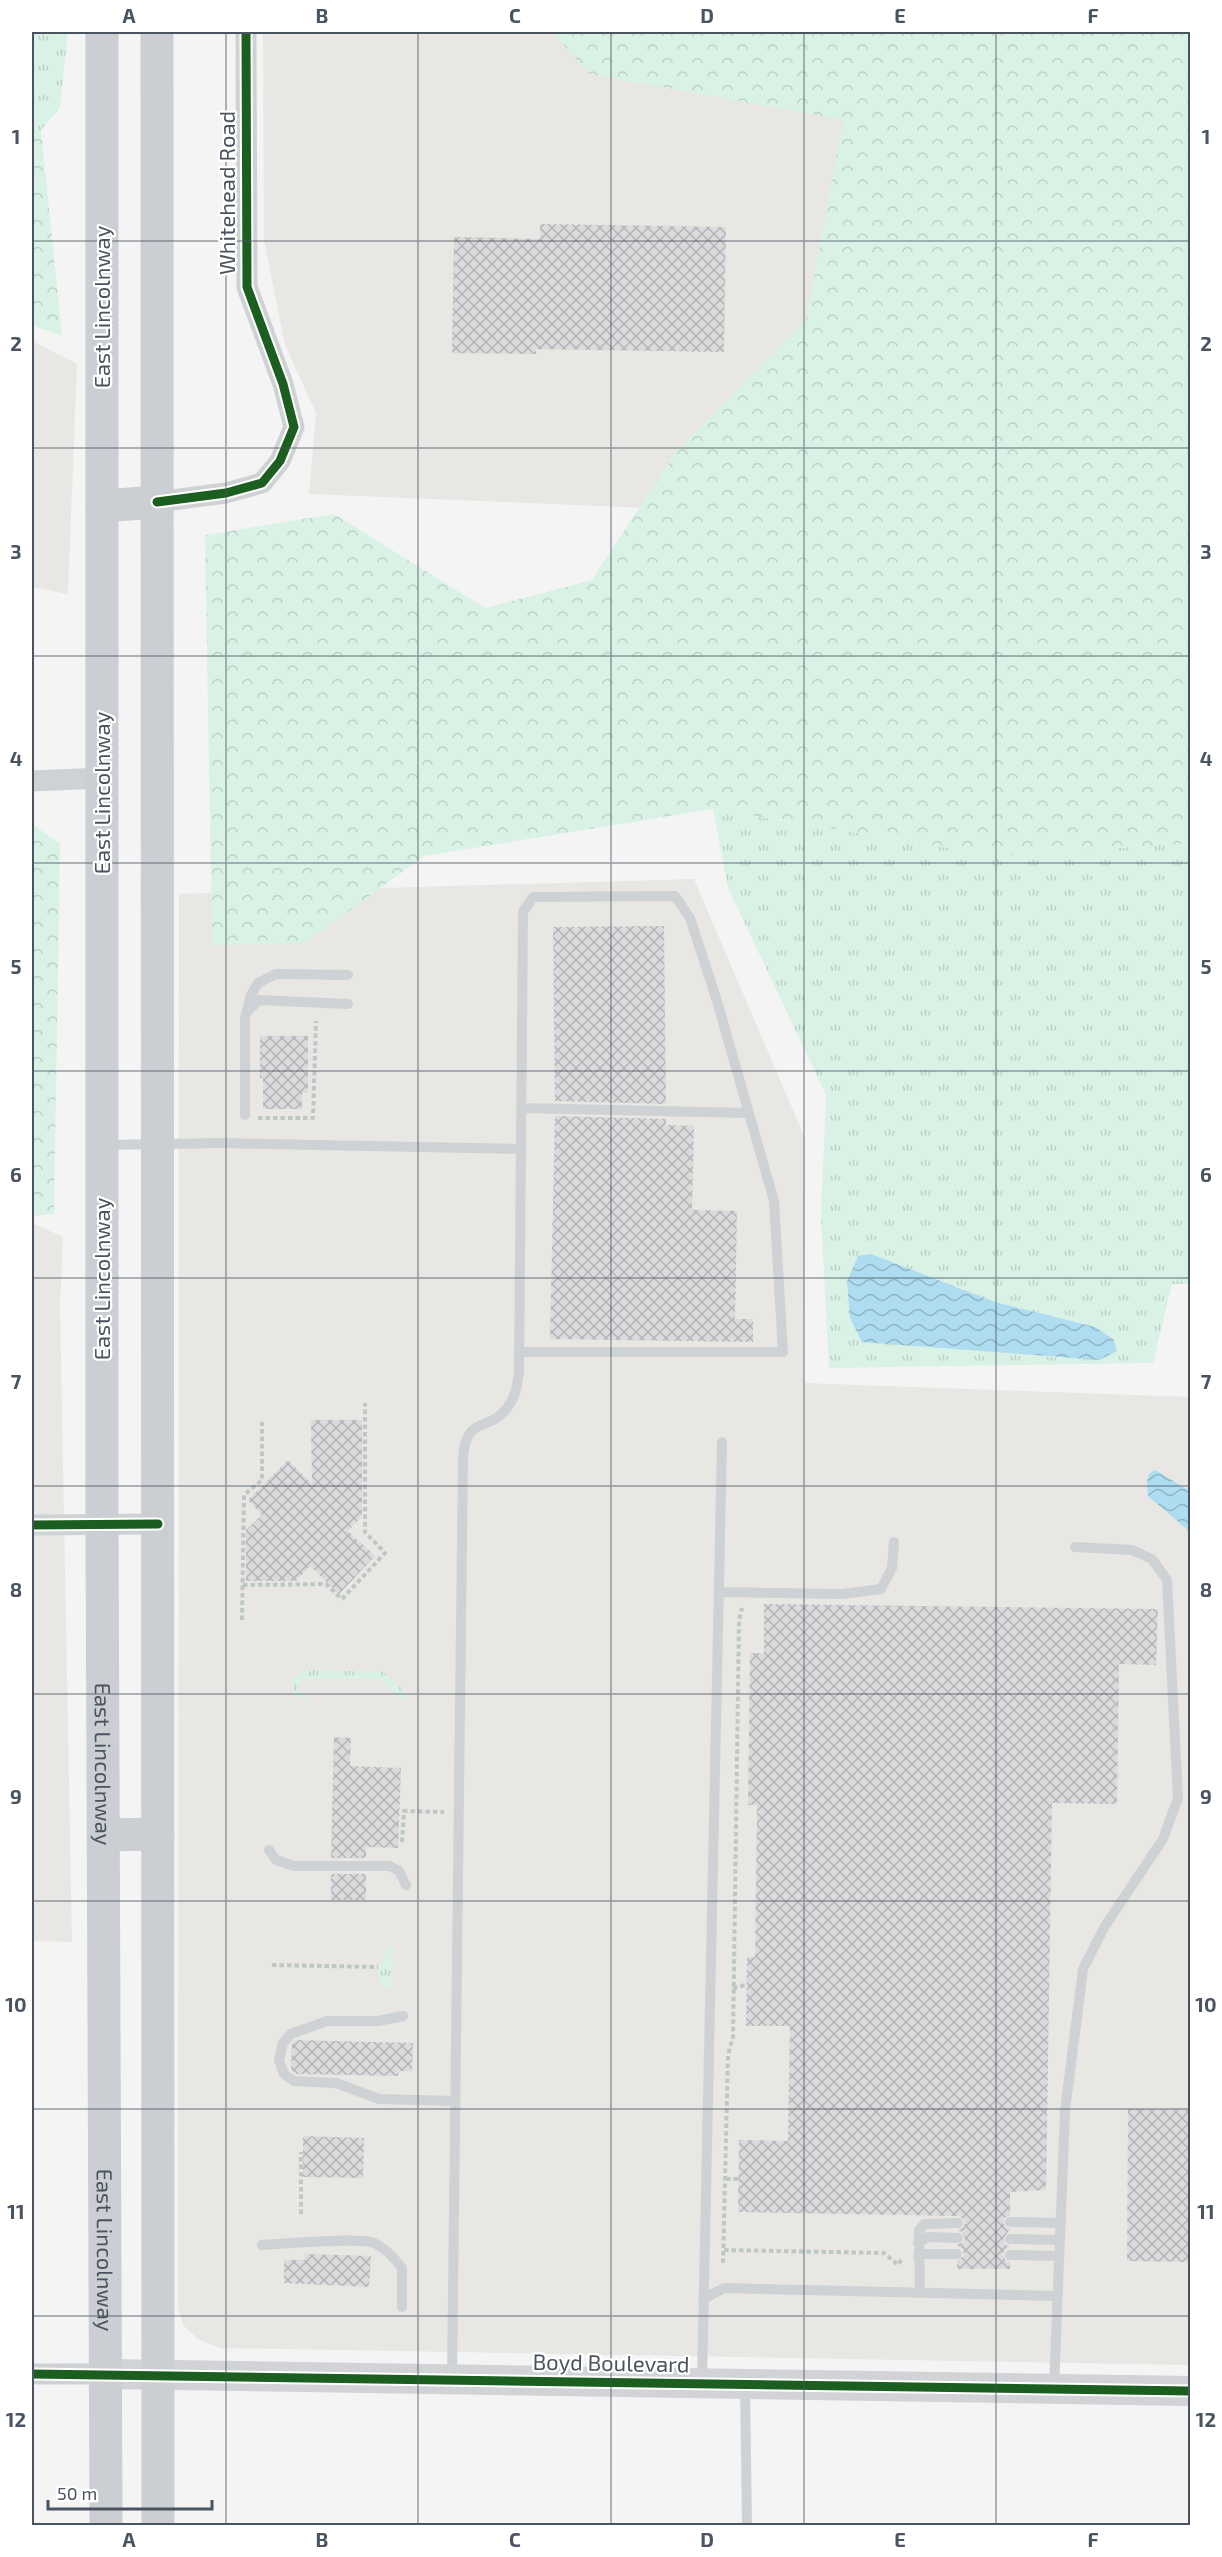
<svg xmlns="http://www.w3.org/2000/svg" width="1222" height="2557" font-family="'Exo 2',sans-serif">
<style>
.commercial{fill:#e8e7e3}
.grass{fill:url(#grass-tufts);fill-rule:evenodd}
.forest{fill:url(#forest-crowns)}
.water{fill:url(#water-waves)}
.building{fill:url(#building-cross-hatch)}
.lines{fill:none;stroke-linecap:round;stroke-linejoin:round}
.path{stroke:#bdc8c5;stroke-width:4;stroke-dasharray:4.5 3;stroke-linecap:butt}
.lane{stroke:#cfd2d5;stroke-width:10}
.street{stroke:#cfd2d5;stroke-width:21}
.secondary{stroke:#d1d3d6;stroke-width:30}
.primary{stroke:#cbced2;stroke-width:33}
.cycleway-casing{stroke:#fff;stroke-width:13}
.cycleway{stroke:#1b5e20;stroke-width:9}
.grid{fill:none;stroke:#4a5461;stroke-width:1.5;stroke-opacity:0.55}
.labels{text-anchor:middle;stroke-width:4.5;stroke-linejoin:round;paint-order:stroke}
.street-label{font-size:22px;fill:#4a5461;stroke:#fff}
.neatline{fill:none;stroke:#4a5461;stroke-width:2}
.grid-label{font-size:20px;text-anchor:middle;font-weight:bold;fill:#4a5461}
</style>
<defs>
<pattern id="grass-tufts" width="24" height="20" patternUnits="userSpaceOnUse" patternTransform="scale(1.5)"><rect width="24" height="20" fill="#d9f2e5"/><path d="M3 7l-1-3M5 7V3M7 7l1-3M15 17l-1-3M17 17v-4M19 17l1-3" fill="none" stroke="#bcd1c7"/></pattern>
<pattern id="forest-crowns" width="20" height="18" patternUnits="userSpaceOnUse" patternTransform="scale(1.5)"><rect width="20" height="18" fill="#d9f2e5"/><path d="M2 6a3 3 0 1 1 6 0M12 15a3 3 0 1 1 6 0" fill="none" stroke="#bcd1c7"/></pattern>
<pattern id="water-waves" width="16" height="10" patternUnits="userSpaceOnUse" patternTransform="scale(1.5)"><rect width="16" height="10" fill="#aedcf0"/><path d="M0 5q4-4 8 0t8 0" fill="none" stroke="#90b5c6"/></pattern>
<pattern id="building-cross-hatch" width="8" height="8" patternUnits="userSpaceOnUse" patternTransform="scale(1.5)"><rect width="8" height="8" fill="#dbdbdd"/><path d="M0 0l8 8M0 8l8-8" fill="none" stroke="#b4b4b7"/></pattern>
</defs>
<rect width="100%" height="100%" fill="#f4f4f4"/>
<path class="commercial" d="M263 32H1028L866 517 309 494 316 413 285 345 264 240Z
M32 341 77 364 68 594 32 587Z
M694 879 805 1138 804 1383 1190 1397V2365L220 2348 199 2340 183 2325 178 2307V2289L179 894Z
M32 1223 63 1237 60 1306 72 1942 32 1941Z"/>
<path class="grass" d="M32 32H68L60 108 41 130H32Z
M713 809 998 856 1190 843V1284H1172L1153 1363 829 1368 821 1217 826 1095 728 888ZM871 1254 995 1302 1095 1327 1060 1358 940 1346 862 1342Z
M312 1670 383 1672 406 1693V1697L400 1700 380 1679H303L296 1689 308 1698 306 1700 294 1694 292 1682 300 1672Z
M389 1945 393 1947 392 1986 388 1989 382 1986 378 1971Z"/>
<path class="forest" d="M558 32H1190V843L998 856 713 809 424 856 305 943 212 945 205 535 334 514 485 608 592 580 676 452 806 319 843 120 589 74 555 35Z
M32 130H41L62 336 32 325Z
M32 824 60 844 54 1214 32 1216Z"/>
<path class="water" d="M871 1254 995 1302 1095 1327 1113 1339 1117 1351 1099 1360 862 1342 850 1318 847 1281 858 1256Z
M1155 1470 1190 1491V1532L1148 1496 1147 1482 1149 1474Z"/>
<path class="building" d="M540 224 726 227 724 352 535 349 537 354 452 353 454 237 540 239Z
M664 926 666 1104 555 1101 553 927Z
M260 1036H308V1093H302V1109H263V1078H260Z
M555 1116 666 1119V1125L694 1126 692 1210 737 1211 735 1319H753V1342L550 1339Z
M311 1420H362V1516L348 1531 375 1556 339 1594 310 1566 296 1581H246V1530L262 1515 248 1500 288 1460 312 1484Z
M764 1604 1158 1609 1156 1665 1119 1664 1117 1804 1052 1803 1046 2190 1010 2192V2215L1004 2218 1003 2222 1006 2228 1010 2229 1003 2239 1006 2245 1010 2246 1004 2251 1003 2255 1006 2261 1010 2262V2269H957V2261L964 2255 963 2250 957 2245 964 2242 965 2238 962 2232 958 2230 964 2227 965 2220 958 2216 738 2212 739 2140 788 2141 790 2026H746L747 1957H755L757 1805H748L750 1653H764Z
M334 1737 351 1738 350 1766 401 1768 398 1848 366 1847V1858H331Z
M331 1874H366V1900H331Z
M296 2040 413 2043 412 2071H399L398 2076 297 2074 291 2070 292 2044Z
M1128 2109 1191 2110V2262L1127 2261Z
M303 2136 364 2138 363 2178 303 2177Z
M305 2254 371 2256 369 2287 284 2283V2260H305Z"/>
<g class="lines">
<path class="path" d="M258 1118H313L316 1021
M243 1585 326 1584 342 1599 385 1553 365 1532V1403
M242 1620 244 1495 262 1480V1422
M402 1842 404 1811 444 1812
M272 1965 378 1967
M733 1988 746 1985
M726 2179H739
M301 2214V2152
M724 2250 884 2253 898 2265 902 2259
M723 2263 728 2055 733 2037 739 1620 742 1608"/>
<path class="lane" d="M248 1011 259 1000 348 1004
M521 1108 749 1113
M245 1115V1018L251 995 258 983 276 974 348 975
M104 1145 222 1143 521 1149
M719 1592 842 1594 881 1589 892 1568 894 1542
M269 1850 276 1860 294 1866H390L399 1871 406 1885
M403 2016 378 2021H327L291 2034 283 2043 279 2060 284 2074 294 2081 336 2083 379 2099 455 2101
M1010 2222 1061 2223
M1010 2239 1060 2240
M918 2243 928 2237 958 2238
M262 2245C283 2244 358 2237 374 2243 386 2248 395 2259 402 2268V2307
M1010 2255 1059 2256
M918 2257 923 2254H957
M920 2293 919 2230 924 2224 958 2223
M703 2299 724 2288 1058 2296
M452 2378 463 1458C466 1414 490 1432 507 1408 516 1397 517 1385 519 1372L523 912 533 897 675 896 690 918 717 1001 774 1201 783 1352H519
M702 2381 722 1442
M745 2384 747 2526
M1054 2387 1065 2111 1083 1969 1105 1926 1163 1839 1178 1798 1167 1580 1152 1559 1132 1550 1075 1547"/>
<path class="street" d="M157 502 226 493 262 483 280 461 294 427 283 384 247 287 246 32
M32 781 102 778
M32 1525 158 1524
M32 2374H107"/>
<path class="secondary" d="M107 2374 1190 2391"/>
<g class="primary">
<path id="s1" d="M102 32V1525L106 2526"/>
<path d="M157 32 158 2526"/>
<path d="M102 506 157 502"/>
<path d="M104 1835 158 1834"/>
</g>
<g class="cycleway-casing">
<path id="cycleway" d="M157 502 226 493 262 483 280 461 294 427 283 384 247 287 246 32
M32 1525 158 1524
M32 2374 1190 2391"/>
</g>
<use href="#cycleway" class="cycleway"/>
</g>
<path class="grid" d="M226 32V2526M418 32V2526M611 32V2526M804 32V2526M996 32V2526M32 241H1190M32 448H1190M32 656H1190M32 863H1190M32 1071H1190M32 1278H1190M32 1486H1190M32 1694H1190M32 1901H1190M32 2109H1190M32 2316H1190"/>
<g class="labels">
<g class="street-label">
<text transform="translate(227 193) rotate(-90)" y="8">Whitehead Road</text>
<text transform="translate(102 307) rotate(-90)" y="8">East Lincolnway</text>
<text transform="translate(102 793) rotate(-90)" y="8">East Lincolnway</text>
<text transform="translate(102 1279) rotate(-90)" y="8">East Lincolnway</text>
<text dy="8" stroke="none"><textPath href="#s1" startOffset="1732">East Lincolnway</textPath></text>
<text dy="8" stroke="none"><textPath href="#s1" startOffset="2218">East Lincolnway</textPath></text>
<text transform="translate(611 2363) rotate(1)" y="8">Boyd Boulevard</text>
</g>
</g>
<rect width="1222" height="2557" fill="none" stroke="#ffffff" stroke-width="66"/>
<path d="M48 2500v9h164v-9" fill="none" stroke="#4a5461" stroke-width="3"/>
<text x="57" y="2500" font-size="18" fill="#4a5461" stroke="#ffffff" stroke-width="4.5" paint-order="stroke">50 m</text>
<rect x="33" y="33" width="1156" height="2491" class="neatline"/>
<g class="grid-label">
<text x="129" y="23">A</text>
<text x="322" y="23">B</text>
<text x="515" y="23">C</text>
<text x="707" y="23">D</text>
<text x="900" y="23">E</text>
<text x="1093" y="23">F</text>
<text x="16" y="144">1</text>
<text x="1206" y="144">1</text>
<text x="16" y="351">2</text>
<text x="1206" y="351">2</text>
<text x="16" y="559">3</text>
<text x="1206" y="559">3</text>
<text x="16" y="766">4</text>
<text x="1206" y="766">4</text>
<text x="16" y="974">5</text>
<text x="1206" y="974">5</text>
<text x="16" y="1182">6</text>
<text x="1206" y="1182">6</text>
<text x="16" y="1389">7</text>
<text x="1206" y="1389">7</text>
<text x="16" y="1597">8</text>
<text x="1206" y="1597">8</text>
<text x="16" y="1804">9</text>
<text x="1206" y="1804">9</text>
<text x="16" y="2012">10</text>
<text x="1206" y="2012">10</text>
<text x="16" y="2219">11</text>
<text x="1206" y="2219">11</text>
<text x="16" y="2427">12</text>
<text x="1206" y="2427">12</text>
<text x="129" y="2547">A</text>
<text x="322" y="2547">B</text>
<text x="515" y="2547">C</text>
<text x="707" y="2547">D</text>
<text x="900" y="2547">E</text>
<text x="1093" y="2547">F</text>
</g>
</svg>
